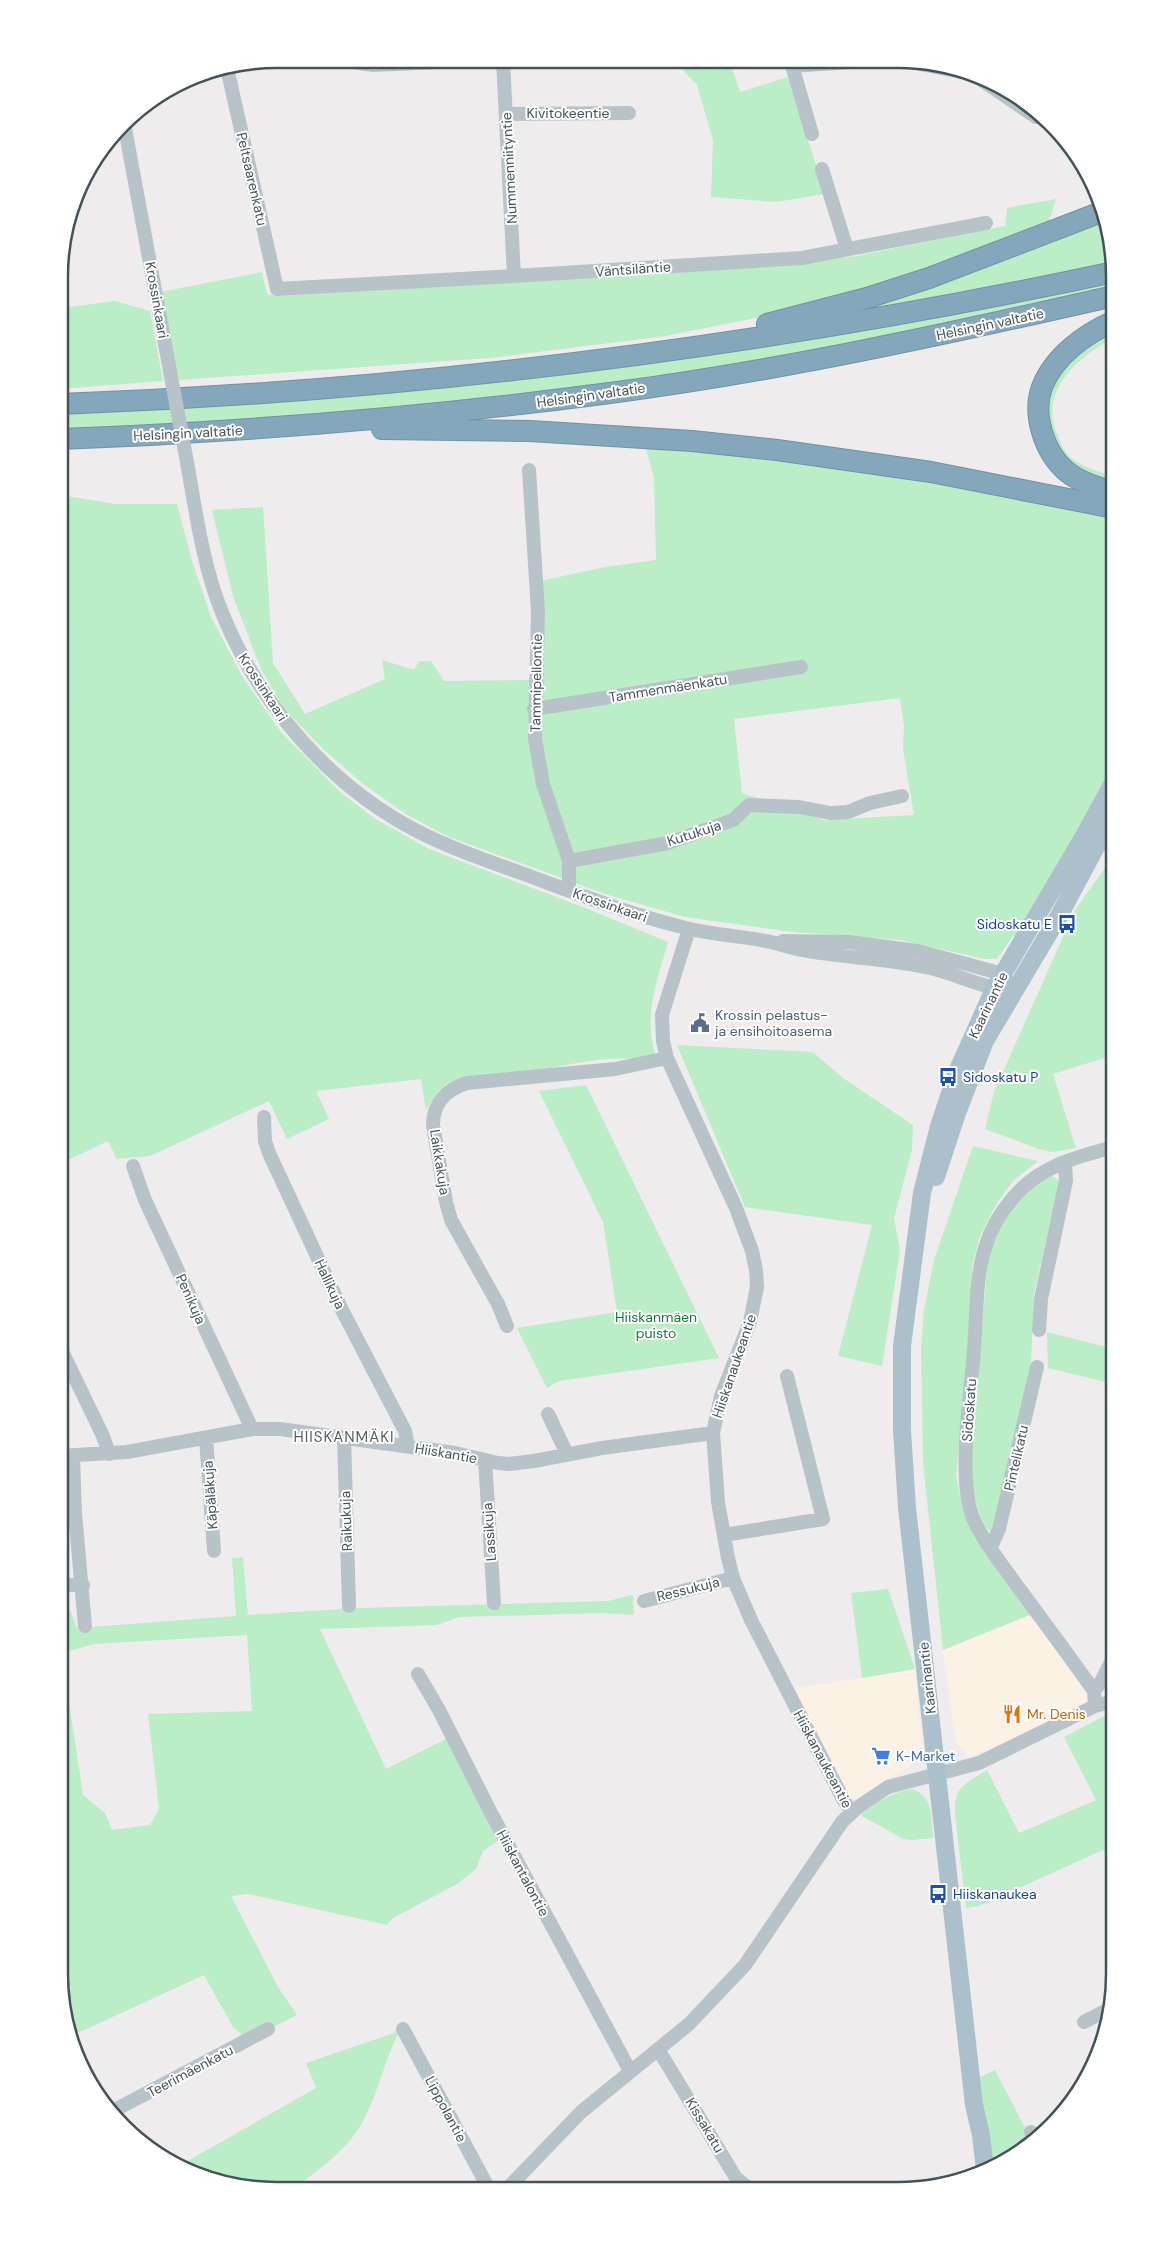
<svg xmlns="http://www.w3.org/2000/svg" width="1173" height="2249" font-family="'DM Sans',sans-serif">
<style>
.commercial{fill:#fbf1e5}
.green{fill:#bbedc7;fill-rule:evenodd}
.lines{fill:none;stroke-linecap:round;stroke-linejoin:round}
.highway-casing{stroke:#7092a7;stroke-width:22}
.minor{stroke:#b8c3c9;stroke-width:14}
.major{stroke:#acc0cb;stroke-width:18}
.highway{stroke:#85a7bb;stroke-width:20}
.minor-bridge{stroke:#b8c3c9;stroke-width:14}
.labels{text-anchor:middle;stroke-width:4;stroke-linejoin:round;paint-order:stroke}
.street-label{font-size:14px;fill:#455359;stroke:#fff}
.transit-label{font-size:14px;fill:#164399;stroke:#fff;text-anchor:start}
.service-label{font-size:14px;fill:#4e5e75;stroke:#fff;text-anchor:start}
.park-label{font-size:14px;fill:#18783b;stroke:#fff}
.food-label{font-size:14px;fill:#c56008;stroke:#fff;text-anchor:start}
.shop-label{font-size:14px;fill:#366cbe;stroke:#fff;text-anchor:start}
.neighbourhood-label{font-size:15px;letter-spacing:1px;fill:#595e61;stroke:#fff}
.rim{fill:none;stroke:#455359;stroke-width:2.5}
</style>
<rect width="100%" height="100%" fill="#efeced"/>
<path class="commercial" d="M1032 1614 1086 1684 1089 1697 1087 1701 1077 1712 969 1757 956 1742 943 1650Z
M915 1669 922 1743 919 1757 909 1767 886 1779 863 1798 858 1800 851 1797 845 1790 838 1770 792 1689Z"/>
<path class="green" d="M675 61 730 62 740 92 788 77 825 194 776 202 711 197 713 140 697 85Z
M1056 199 1048 225 844 300 666 336 490 358 179 380 160 292 262 272 267 294 281 296 784 266 856 256 1005 226 1007 208Z
M1105 216 1112 262 1037 278 829 316Z
M1114 280V289L765 360 639 381 393 411 60 432V413L185 407Z
M115 301 150 311 163 381 60 389 61 308Z
M1114 327V338C1078 356 1037 392 1058 436 1061 443 1064 452 1069 456 1081 467 1099 472 1114 476V483L1080 472 1054 448 1044 403 1062 366Z
M645 446 731 452 896 473 1114 516V766L1019 938 1013 936 997 959H985L901 940 793 932 685 917 605 894 449 837 407 815 362 783 322 748 283 707 261 669 233 596 212 510 263 507 273 663 305 714 385 679 382 660 414 670 419 661H431L444 681 535 680 536 582 605 567 656 560 654 477ZM900 698 904 727 903 749 914 815 824 820 742 793 734 719Z
M60 495 115 504H177L192 561 211 617 242 676 280 731 339 791 374 818 429 849 583 907 668 942C658 979 642 1017 656 1056 639 1061 624 1057 607 1059 579 1061 552 1069 524 1073 500 1075 473 1072 451 1082 439 1087 433 1099 426 1110L421 1079 316 1091 329 1119 287 1139 269 1101 150 1156 117 1159 108 1141 60 1164Z
M1114 855V1055L1053 1074 1076 1148 1053 1152 1042 1150 985 1129 994 1092 1075 910Z
M677 1045 813 1052 843 1078 913 1125 912 1150 894 1218 900 1250 882 1366 838 1356 872 1225 745 1207Z
M586 1085 719 1358 559 1381 547 1388 517 1328 617 1312 603 1222 539 1091Z
M973 1146 1038 1161 1014 1180 997 1203 980 1236 972 1266 971 1307 956 1476 963 1507 1032 1614 943 1650 923 1462 921 1348 924 1310 934 1260Z
M1052 1176 1060 1181 1034 1293 1031 1361 1025 1393 991 1532 985 1527 979 1513 972 1486V1454L987 1269 992 1238 1003 1216 1040 1180Z
M1047 1332 1114 1349V1384L1048 1368Z
M243 1557 248 1615 359 1608 608 1601 633 1595 634 1615 603 1613 459 1617 437 1625 320 1629 386 1769 448 1738 499 1840 483 1851 476 1869 457 1884 393 1918 387 1925 248 1894 231 1896 278 1987 297 2015 248 2040 233 2027 204 1975 69 2037 59 1974V1652H66V1600L77 1628 236 1616 232 1558ZM247 1635 252 1711 148 1714 159 1809 150 1825 112 1830 105 1813 83 1795 69 1702 66 1652 94 1644Z
M888 1589 915 1669 862 1678 851 1593Z
M1106 1715 1110 1727 1106 1757 1114 1775V1870L1103 1850 979 1906 966 1908 955 1814C954 1786 965 1784 987 1770L1019 1833 1096 1800 1064 1737Z
M912 1789C934 1796 931 1819 933 1838L913 1840 903 1839 862 1816V1813C878 1802 892 1792 912 1789Z
M400 2031C380 2067 375 2116 345 2146 330 2162 311 2175 295 2188H247L192 2174 179 2166 316 2088 306 2063Z
M995 2070 1032 2141 1018 2154 990 2168 978 2078Z"/>
<g class="lines">
<g class="highway-casing">
<path id="highway" d="M767 324 867 298 929 278 1104 211
M60 404C414 391 768 346 1114 272
M382 429 530 431 692 441 777 450 931 472 1114 508
M60 439C244 432 427 417 610 393 779 371 947 334 1114 296
M1114 492C1098 488 1079 482 1066 471 1044 452 1032 414 1042 387 1054 356 1085 334 1114 321"/>
</g>
<path class="minor" d="M334 59 373 65 486 60
M503 60 514 276
M791 62 812 134
M915 63 966 73 980 79 1036 117
M792 66 851 62
M227 68 277 289 514 276 802 258 986 223
M507 114 629 113
M124 123 170 371
M822 169 847 249
M187 462C196 513 203 567 223 615 260 705 330 786 417 831 454 850 494 863 532 877 583 896 633 915 686 928 714 935 743 936 771 942 782 945 792 948 802 950 843 958 885 958 925 967 956 973 982 989 1013 990
M529 470 538 611 535 739 543 784 569 861V891
M534 709 801 667
M569 861 668 843 733 820 749 805 799 807 830 813 848 812 870 803 902 796
M783 941 848 942 918 951 1003 974 1007 981
M264 1117 265 1141 269 1153 341 1308 405 1431 408 1446
M133 1166 145 1200 252 1429
M507 1326 498 1304 451 1220 446 1202 433 1125C433 1103 447 1089 467 1083L615 1069 667 1058
M1039 1330 1041 1299 1066 1181 1065 1162
M59 1345 103 1436 109 1454
M548 1414 567 1454
M344 1437 349 1606
M206 1438 214 1551
M59 1456 127 1452 252 1429H280L455 1453 498 1463 509 1464 534 1461 602 1448 713 1433
M73 1456 75 1513 85 1626
M485 1460 494 1603
M724 1535 823 1519 787 1376
M991 1547 999 1529 1037 1367
M59 1585H83
M644 1601 733 1578
M418 1674 439 1710 490 1811 630 2071
M1094 1691 1101 1682 1114 1656
M1095 1706 1094 1691C1069 1656 1044 1622 1018 1587 1004 1567 982 1540 973 1518 957 1477 971 1394 974 1349 977 1315 975 1277 986 1245 991 1228 1001 1212 1012 1199 1038 1167 1075 1157 1114 1147
M846 1818 858 1807 888 1787 979 1763 1095 1706 1114 1701
M1084 2022 1109 2009
M403 2029 489 2189
M658 2049 736 2178 747 2187 761 2190
M111 2112 268 2029
M1031 2132 1034 2139
M507 2189 581 2112 689 2024 745 1965 842 1822 852 1812 844 1801 751 1620 733 1578 728 1558 718 1502 713 1433 721 1396 750 1322 757 1287 756 1270 752 1251 736 1208 667 1058 663 1041 662 1015 689 929"/>
<path class="major" d="M936 1177 957 1113 985 1041 1059 916 1114 813
M985 2170 981 2135 974 2105 907 1508 902 1430V1346L922 1193 939 1126 957 1072 994 989 1084 836 1114 781"/>
<use href="#highway" class="highway"/>
<path class="minor-bridge" d="M170 371 187 462"/>
</g>
<defs>
<g id="bus-bare" transform="scale(1.5)"><path d="M-5-6H5V4H4V6H2V4H-2V6H-4V4H-5ZM-3.5-4V0h7V-4ZM-3.5 1.2v1.5H-2V1.2ZM2 1.2v1.5H3.5V1.2Z" fill="#1a4fb4" stroke="#fff" stroke-width="2.5" paint-order="stroke"/></g>
<g id="civic-bare" transform="scale(1.5)"><path d="M-.6-6.5H3V-4.5H.6V-3L4-1V1h2V6H-6V1h2V-1L-.6-3ZM-1.2 2.5V6h2.4V2.5Z" fill="#5c6f8a" stroke="#fff" stroke-width="2.5" paint-order="stroke"/></g>
<g id="restaurant-bare" transform="scale(1.5)"><path d="M-5-6h1v4h1v-4h1v4h1v-4h1v5L-1.5 .5V6h-2V.5L-5-1ZM5-6V6H3V1.5H1.5Q1.5-4 5-6Z" fill="#e8710a" stroke="#fff" stroke-width="2.5" paint-order="stroke"/></g>
<g id="supermarket-bare" transform="scale(1.5)"><path d="M-6-5.5h2.5l.6 2H6L4.5 2H-2.5L-4.4-4H-6ZM-1.5 3.2a1.3 1.3 0 1 0 .1 0ZM3 3.2a1.3 1.3 0 1 0 .1 0Z" fill="#3f7fe0" stroke="#fff" stroke-width="2.5" paint-order="stroke"/></g>
</defs>
<g fill-rule="evenodd">
<use href="#bus-bare" x="1067" y="924"/>
<use href="#civic-bare" x="700" y="1023"/>
<use href="#bus-bare" x="948" y="1077"/>
<use href="#restaurant-bare" x="1012" y="1714"/>
<use href="#supermarket-bare" x="881" y="1756"/>
<use href="#bus-bare" x="938" y="1894"/>
</g>
<g class="labels">
<g class="street-label">
<text x="568" y="118">Kivitokeentie</text>
<text transform="translate(509 168) rotate(-93)" y="5">Nummenniityntie</text>
<text transform="translate(252 179) rotate(77)" y="5">Peltsaarenkatu</text>
<text transform="translate(633 269) rotate(-4)" y="5">Väntsiläntie</text>
<text transform="translate(157 300) rotate(80)" y="5">Krossinkaari</text>
<text transform="translate(990 324) rotate(-12)" y="5">Helsingin valtatie</text>
<text transform="translate(591 395) rotate(-8)" y="5">Helsingin valtatie</text>
<text transform="translate(188 433) rotate(-3)" y="5">Helsingin valtatie</text>
<text transform="translate(536 683) rotate(-89)" y="5">Tammipellontie</text>
<text transform="translate(263 687) rotate(57)" y="5">Krossinkaari</text>
<text transform="translate(668 688) rotate(-9)" y="5">Tammenmäenkatu</text>
<text transform="translate(694 833) rotate(-18)" y="5">Kutukuja</text>
<text transform="translate(610 905) rotate(19)" y="5">Krossinkaari</text>
<text transform="translate(988 1005) rotate(-64)" y="5">Kaarinantie</text>
<text transform="translate(440 1162) rotate(81)" y="5">Laikkakuja</text>
<text transform="translate(330 1284) rotate(65)" y="5">Hallikuja</text>
<text transform="translate(191 1299) rotate(66)" y="5">Penikuja</text>
<text transform="translate(734 1366) rotate(-71)" y="5">Hiiskanaukeantie</text>
<text transform="translate(969 1410) rotate(-86)" y="5">Sidoskatu</text>
<text transform="translate(446 1453) rotate(10)" y="5">Hiiskantie</text>
<text transform="translate(1016 1458) rotate(-77)" y="5">Pintelikatu</text>
<text transform="translate(210 1495) rotate(-94)" y="5">Käpäläkuja</text>
<text transform="translate(346 1521) rotate(-92)" y="5">Raikukuja</text>
<text transform="translate(489 1532) rotate(-94)" y="5">Lassikuja</text>
<text transform="translate(688 1589) rotate(-14)" y="5">Ressukuja</text>
<text transform="translate(927 1678) rotate(-96)" y="5">Kaarinantie</text>
<text transform="translate(823 1759) rotate(62)" y="5">Hiiskanaukeantie</text>
<text transform="translate(523 1873) rotate(62)" y="5">Hiiskantalontie</text>
<text transform="translate(190 2071) rotate(-28)" y="5">Teerimäenkatu</text>
<text transform="translate(446 2109) rotate(62)" y="5">Lippolantie</text>
<text transform="translate(705 2125) rotate(59)" y="5">Kissakatu</text>
</g>
<g class="transit-label">
<text x="1052" y="929" text-anchor="end">Sidoskatu E</text>
<text x="963" y="1082">Sidoskatu P</text>
<text x="953" y="1899">Hiiskanaukea</text>
</g>
<g class="service-label">
<text x="715" y="1020">Krossin pelastus-<tspan x="715" dy="16">ja ensihoitoasema</tspan></text>
</g>
<g class="park-label">
<text x="656" y="1322">Hiiskanmäen<tspan x="656" dy="16">puisto</tspan></text>
</g>
<g class="food-label">
<text x="1027" y="1719">Mr. Denis</text>
</g>
<g class="shop-label">
<text x="896" y="1761">K-Market</text>
</g>
<g class="neighbourhood-label">
<text x="344" y="1442">HIISKANMÄKI</text>
</g>
</g>
<path d="M0 0H1173V2249H0ZM276 68H898A208 208 0 0 1 1106 276V1974A208 208 0 0 1 898 2182H276A208 208 0 0 1 68 1974V276A208 208 0 0 1 276 68Z" fill="#fff" fill-rule="evenodd"/>
<path class="rim" d="M276 68H898A208 208 0 0 1 1106 276V1974A208 208 0 0 1 898 2182H276A208 208 0 0 1 68 1974V276A208 208 0 0 1 276 68Z"/>
</svg>
